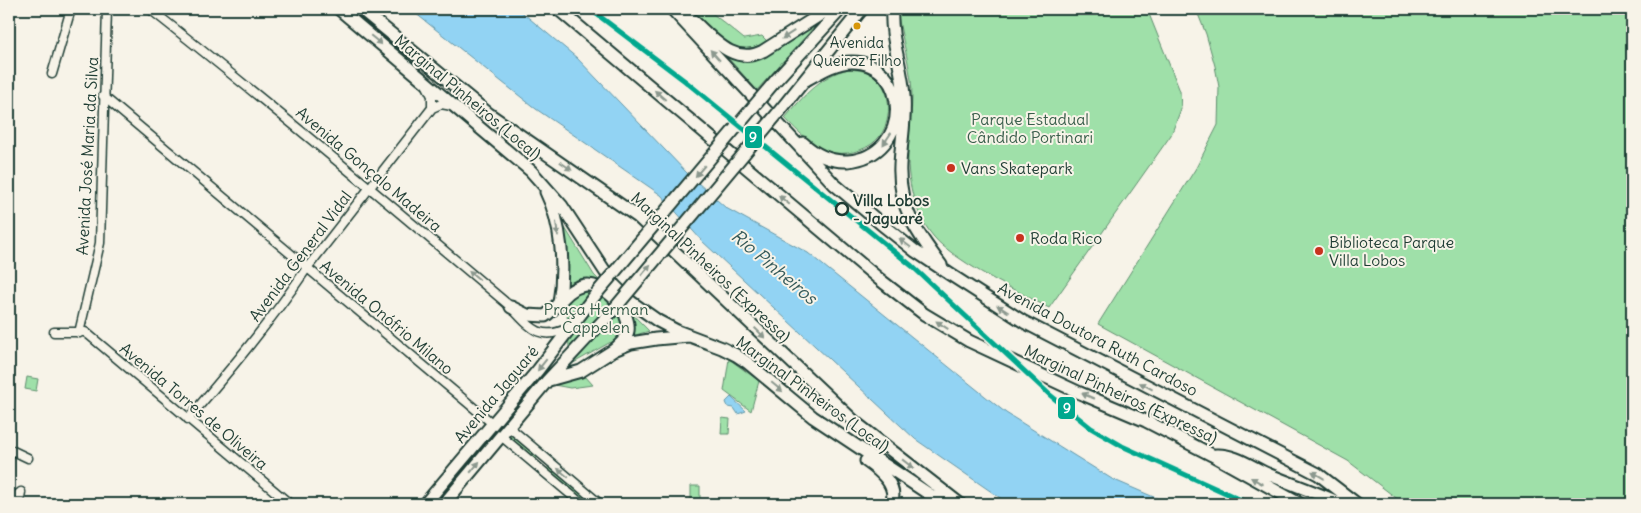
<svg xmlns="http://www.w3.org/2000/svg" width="1641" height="513" font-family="Delius,sans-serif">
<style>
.green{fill:#9fe0a9;stroke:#5f8e6e}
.water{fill:#92d3f3;stroke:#6497a7}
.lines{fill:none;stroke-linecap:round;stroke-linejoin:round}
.minor-casing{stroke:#1f3d34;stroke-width:11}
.highway-casing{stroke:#1f3d34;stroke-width:15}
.minor{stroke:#f7f3e8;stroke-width:8}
.highway{stroke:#f7f3e8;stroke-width:11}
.highway-bridge-casing{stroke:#1f3d34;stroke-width:15;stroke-linecap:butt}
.highway-bridge{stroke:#f7f3e8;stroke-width:11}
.rail-1-casing{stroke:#f7f3e8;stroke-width:9}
.rail-1{stroke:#00a88e;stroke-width:5}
.oneway{fill:#8b988e}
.bus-dot{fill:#d79608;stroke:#f7f3e8;stroke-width:2}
.poi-dot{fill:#c8321e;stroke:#f7f3e8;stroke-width:2}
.stop-dot{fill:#f7f3e8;stroke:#1f3d34;stroke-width:2.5}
.labels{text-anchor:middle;stroke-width:4;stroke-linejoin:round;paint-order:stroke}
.bus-label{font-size:15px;fill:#1f3d34;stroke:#f7f3e8}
.street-label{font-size:16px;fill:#1f3d34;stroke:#f7f3e8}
.park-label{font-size:16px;fill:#395e4b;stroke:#f7f3e8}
.poi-label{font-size:16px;fill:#1f3d34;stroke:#f7f3e8;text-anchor:start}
.stop-label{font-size:16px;font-weight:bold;fill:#1f3d34;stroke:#f7f3e8;text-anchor:start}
.water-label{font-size:18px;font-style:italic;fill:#365b5a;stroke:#f7f3e8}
.line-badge{stroke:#f7f3e8;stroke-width:2}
.badge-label{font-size:14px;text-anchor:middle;font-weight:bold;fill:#fff}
</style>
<rect width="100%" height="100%" fill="#f7f3e8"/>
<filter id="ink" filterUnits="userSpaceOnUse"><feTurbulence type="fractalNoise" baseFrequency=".02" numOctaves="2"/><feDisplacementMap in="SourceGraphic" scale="10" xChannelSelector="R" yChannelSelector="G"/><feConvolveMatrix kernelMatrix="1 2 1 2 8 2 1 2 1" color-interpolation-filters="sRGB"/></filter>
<g filter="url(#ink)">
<path class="green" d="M684 9H707L744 39 762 36 769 43C762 48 755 51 746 51 726 50 700 22 684 9Z
M898 9H1147L1180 91 1181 109 1171 135 1049 308C1014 289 973 271 943 246 917 224 907 186 908 153 909 128 914 104 911 80 908 59 902 37 898 16Z
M1196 9H1632V504H1404L1348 461 1098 324 1196 168 1218 125 1219 87 1215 66 1206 34Z
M815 23 816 25 757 90 727 57 742 62 758 59Z
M849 69C856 70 864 70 871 74 892 86 893 118 880 136 870 149 851 155 835 153 816 150 798 132 785 118 803 97 820 75 849 69Z
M562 223 594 275 649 331 609 343 570 365Z
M729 359 759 381 751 411 724 391Z
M585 376 593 385 570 388 554 385 556 382 573 380Z
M27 377 38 379 36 391 25 389Z
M722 418 730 419 729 434H721Z
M511 435 538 457 536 459 509 437Z
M549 466 594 504H589L547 469Z
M691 486H700V502H691Z"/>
<path class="water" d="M410 9H518L577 58 687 173 726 208 808 253 1006 413 1112 479 1170 504H1009L915 439 702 241 661 195 536 109Z
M731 397 746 411 738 414 734 408 728 407 726 402Z"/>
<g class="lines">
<g class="minor-casing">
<path id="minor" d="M150 9C273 106 392 206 511 307 530 327 540 342 568 328
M52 74 71 9
M427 86 432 96V108
M103 96 493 424
M54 332H85L89 335 290 504
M79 333 100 243 107 9
M188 419C230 370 271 321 307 268L432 108 441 104 452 106
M509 427 600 504
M501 436 582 504
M9 449 28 458
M9 501 21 492
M19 504 21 492"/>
</g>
<g class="highway-casing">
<path id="highway" d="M339 9 531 171 562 206 614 285 631 302 658 321 677 331 722 348 736 355 748 363 813 417 944 504
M361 9 489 114 638 217 856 423 960 504
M558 9 879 279 924 314 969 341 1080 393 1146 421 1212 455 1300 504
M672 9 834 184 885 227 915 251 951 275 1024 322 1318 474 1357 504
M892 9C890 39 902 66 904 96 906 119 901 142 900 165 898 207 917 233 941 265
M690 18C711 36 733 67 763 51L829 9
M776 80 841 9
M778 113 862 9
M803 143C816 155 830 162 848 161 914 155 910 62 852 62 836 62 820 72 806 80
M546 192C562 224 565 268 559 303
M511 307 527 315 545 316C558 307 566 290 581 286 603 279 631 310 628 331 627 339 620 344 614 350
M549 380 581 371 614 350 631 343 656 339 689 336
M1216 455C1235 454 1253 468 1270 475 1294 485 1318 493 1342 504
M866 461C880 471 899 486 891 504
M425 504 538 370 596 294
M444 504 547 381 615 308"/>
</g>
<use href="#minor" class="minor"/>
<use href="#highway" class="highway"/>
<g class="highway-bridge-casing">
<path id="highway-bridge" d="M596 294 776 80
M615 308 778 113"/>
</g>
<use href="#highway-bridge" class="highway-bridge"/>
<g class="rail-1-casing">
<path id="rail-1" d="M590 9 685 81 912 266 1050 395 1091 428 1122 446 1250 504"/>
</g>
<use href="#rail-1" class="rail-1"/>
</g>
<defs><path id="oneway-solid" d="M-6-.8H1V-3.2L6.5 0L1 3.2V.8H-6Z" transform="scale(1.25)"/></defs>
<g class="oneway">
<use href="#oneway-solid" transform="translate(788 35) rotate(147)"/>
<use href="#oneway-solid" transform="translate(376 40) rotate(40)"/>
<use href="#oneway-solid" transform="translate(715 55) rotate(-132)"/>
<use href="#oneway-solid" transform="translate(660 95) rotate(-139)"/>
<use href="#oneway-solid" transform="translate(887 139) rotate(124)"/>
<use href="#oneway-solid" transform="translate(566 166) rotate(35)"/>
<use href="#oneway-solid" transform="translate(700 171) rotate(130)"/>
<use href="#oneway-solid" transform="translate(784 200) rotate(-140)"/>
<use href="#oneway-solid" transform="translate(557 229) rotate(82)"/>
<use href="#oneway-solid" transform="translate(905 243) rotate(-143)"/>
<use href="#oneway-solid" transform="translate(646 270) rotate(-50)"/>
<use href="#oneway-solid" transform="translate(474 275) rotate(-140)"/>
<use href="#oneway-solid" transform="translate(1003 309) rotate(-148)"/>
<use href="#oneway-solid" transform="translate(942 325) rotate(-147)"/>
<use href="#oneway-solid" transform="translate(760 333) rotate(44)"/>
<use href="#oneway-solid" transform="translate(542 365) rotate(128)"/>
<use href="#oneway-solid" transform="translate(1146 386) rotate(-152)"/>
<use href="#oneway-solid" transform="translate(777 387) rotate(40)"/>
<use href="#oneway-solid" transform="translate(1088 396) rotate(-157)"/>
<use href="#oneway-solid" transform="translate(908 464) rotate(38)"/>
<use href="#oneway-solid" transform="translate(475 467) rotate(-50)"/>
<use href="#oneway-solid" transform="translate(563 473) rotate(-140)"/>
<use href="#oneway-solid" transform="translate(1318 475) rotate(-149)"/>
<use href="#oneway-solid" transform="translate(1257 481) rotate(-151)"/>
</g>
</g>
<circle class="bus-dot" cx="857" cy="26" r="4.5"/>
<g class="poi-dot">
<circle cx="951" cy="168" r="5"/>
<circle cx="1020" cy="238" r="5"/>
<circle cx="1319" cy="251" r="5"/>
</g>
<circle class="stop-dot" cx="842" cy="209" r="6"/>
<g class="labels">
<g class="bus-label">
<text x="857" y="48">Avenida<tspan x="857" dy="18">Queiroz Filho</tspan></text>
</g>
<g class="street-label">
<text transform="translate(468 97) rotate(40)" y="6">Marginal Pinheiros (Local)</text>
<text transform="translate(87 156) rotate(-87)" y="6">Avenida José Maria da Silva</text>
<text transform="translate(369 169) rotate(40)" y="6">Avenida Gonçalo Madeira</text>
<text transform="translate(300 256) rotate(-53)" y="6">Avenida General Vidal</text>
<text transform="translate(711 267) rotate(43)" y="6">Marginal Pinheiros (Expressa)</text>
<text transform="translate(387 317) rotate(40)" y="6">Avenida Onófrio Milano</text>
<text transform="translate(1098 339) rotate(28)" y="6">Avenida Doutora Ruth Cardoso</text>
<text transform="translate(496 394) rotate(-50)" y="6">Avenida Jaguaré</text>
<text transform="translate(813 394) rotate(36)" y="6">Marginal Pinheiros (Local)</text>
<text transform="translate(1121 394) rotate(25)" y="6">Marginal Pinheiros (Expressa)</text>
<text transform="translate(194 406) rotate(40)" y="6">Avenida Torres de Oliveira</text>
</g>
<g class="park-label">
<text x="1030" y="125">Parque Estadual<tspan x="1030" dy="18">Cândido Portinari</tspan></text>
<text x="596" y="315">Praça Herman<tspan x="596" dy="18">Cappelen</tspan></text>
</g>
<g class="poi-label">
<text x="961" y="174">Vans Skatepark</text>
<text x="1030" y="244">Roda Rico</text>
<text x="1329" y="248">Biblioteca Parque<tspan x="1329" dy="18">Villa Lobos</tspan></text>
</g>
<g class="stop-label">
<text x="853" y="206">Villa Lobos<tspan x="853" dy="18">- Jaguaré</tspan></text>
</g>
<g class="water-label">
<text transform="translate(774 267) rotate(40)" y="6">Rio Pinheiros</text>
</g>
</g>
<g class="line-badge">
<rect x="744" y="125" width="19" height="24" rx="5" fill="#00a88e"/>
<rect x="1057" y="396" width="19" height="24" rx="5" fill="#00a88e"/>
</g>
<g class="badge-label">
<text x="753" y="142">9</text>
<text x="1067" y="413">9</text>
</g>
<rect width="1641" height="513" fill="none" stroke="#f7f3e8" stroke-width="30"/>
<rect x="15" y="15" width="1611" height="483" fill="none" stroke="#1f3d34" stroke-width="2" filter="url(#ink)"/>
</svg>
